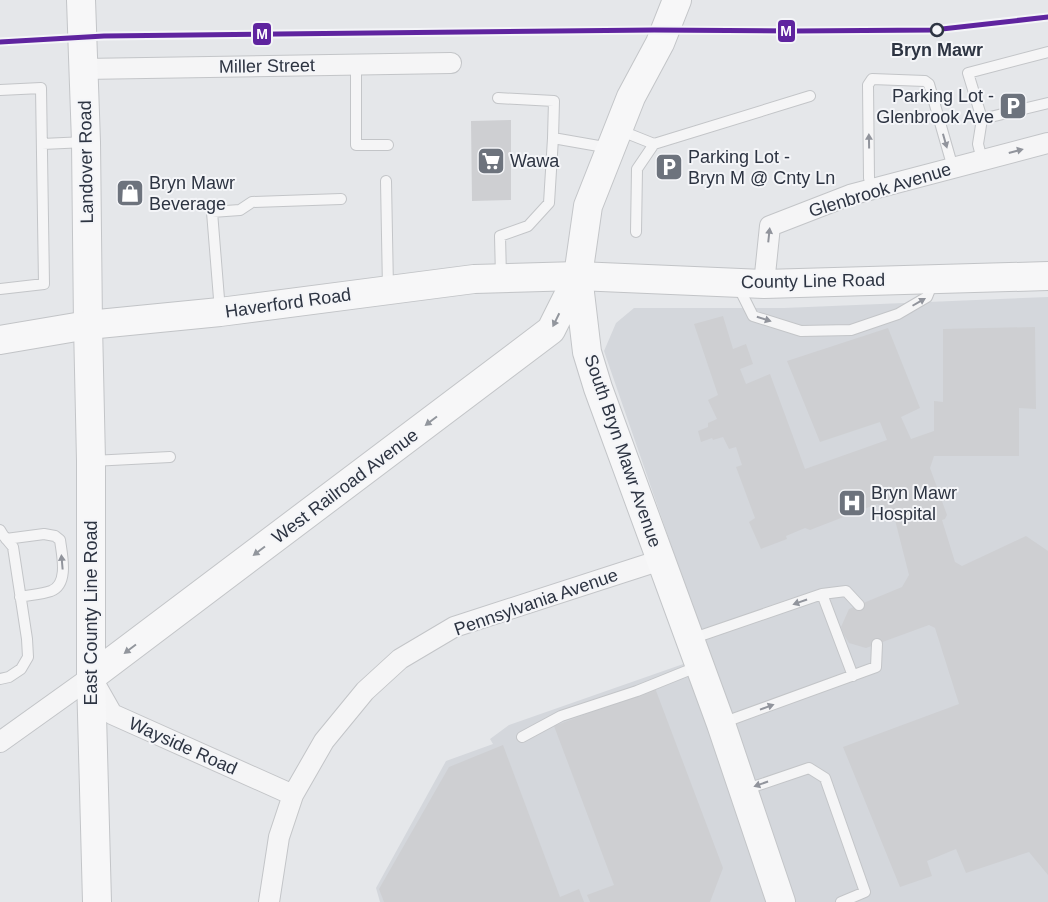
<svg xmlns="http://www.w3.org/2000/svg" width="1048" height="902" font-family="Arial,sans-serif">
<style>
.built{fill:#d4d7dc}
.building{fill:#cecfd2}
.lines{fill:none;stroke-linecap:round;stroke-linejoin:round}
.lane-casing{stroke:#c3c5c8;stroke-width:12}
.street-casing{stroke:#c3c5c8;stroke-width:22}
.secondary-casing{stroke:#c3c5c8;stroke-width:30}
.primary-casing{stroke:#c2c4c7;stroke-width:30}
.lane{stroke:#f5f5f6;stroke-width:10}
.street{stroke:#f5f5f6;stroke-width:20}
.secondary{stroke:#f7f7f8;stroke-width:28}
.primary{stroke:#f7f7f8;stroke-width:28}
.rail-1-casing{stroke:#f4f5f8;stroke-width:9}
.rail-1{stroke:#5f249f;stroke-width:5}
.oneway{fill:#91949c}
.oneway2{fill:#92969d}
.stop-dot{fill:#f4f5f8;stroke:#2d3442;stroke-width:2.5}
.labels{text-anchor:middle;stroke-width:4;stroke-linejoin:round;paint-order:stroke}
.stop-label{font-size:18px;font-weight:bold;fill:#2d3442;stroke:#f4f5f8}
.street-label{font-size:18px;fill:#2d3442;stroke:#f4f5f8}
.poi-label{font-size:18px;fill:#2d3442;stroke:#f4f5f8;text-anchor:start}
.line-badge{stroke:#f4f5f8;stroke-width:2}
.badge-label{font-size:14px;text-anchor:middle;font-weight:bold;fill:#fff}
</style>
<rect width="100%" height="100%" fill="#e5e7ea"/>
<path class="built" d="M1048 297V902H380L376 888 446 761 493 744 490 739 509 725 709 655 604 351 616 323 634 308H784Z"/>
<path class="building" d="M511 120V200L472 201 471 121Z
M723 316 733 349 746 344 753 364 740 369 746 384 770 374 805 469 887 440 880 422 820 442 787 361 888 328 920 408 901 417 911 439 934 431V401L943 402V329L1035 327 1036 409 1019 408V456H934L930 468 947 515 945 519 942 520 955 562 962 566 1026 536 1048 551V875L1029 852 966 873 956 849 927 861 932 876 900 887 843 747 959 704 935 628 929 625 866 648 849 643 844 635 841 627 849 609 902 587 909 575 893 512 877 504 810 530 805 528 786 536 787 539 761 549 749 522 755 518 736 467 742 465 736 447 729 449 723 437 713 440 712 438 701 442 698 431 708 427V423L717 419 708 400 718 395 694 324Z
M655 688 723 868 710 902H590L587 895 614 885 554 726Z
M503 745 560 897 579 889 584 902H384L379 889 449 767Z"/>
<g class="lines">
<g class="lane-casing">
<path id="lane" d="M1048 52 968 73 982 119 1048 103
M356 64V145H388
M0 90 41 88 44 284 0 289
M498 98 554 101 553 138
M619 130 654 144 810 96
M42 144 86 142
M982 160 978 144 982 119
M386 181 388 289
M872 189 869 178 868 85 872 79 925 81 929 84 953 168
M636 232 637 169 654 144
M501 277 500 236 528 226 549 203 553 138 610 148
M738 286 753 316 801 331 851 330 898 314 927 297 933 282
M220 311 212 212 240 210 252 202 341 199
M92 461 170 457
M0 530 3 535 13 547 27 639 28 657 21 669 9 677 0 679
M6 539 44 534 55 536 60 540C62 555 69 584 51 591 42 594 30 595 20 597
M822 594 853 676
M691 639 822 594 846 591 859 605
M722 723 876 667 877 644
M522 737 561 716 637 691 699 666
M744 790 809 768 825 778 865 892 841 902"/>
</g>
<g class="street-casing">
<path id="street" d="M83 69 451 63
M764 284 770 226 850 195 1048 143
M0 742 91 677 112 714 293 795
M269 902 279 837 293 795 324 741 365 691 400 659 454 627 661 560"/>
</g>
<g class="secondary-casing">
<path id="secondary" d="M81 0 86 142 88 325 91 461V677L97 902
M677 0 660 43 631 97 588 206 578 276 587 352 598 388 721 724 781 902
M91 677 551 330 578 276"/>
</g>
<g class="primary-casing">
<path id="primary" d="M0 340 88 325 220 312 474 279 578 276 764 284 1048 276"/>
</g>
<use href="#lane" class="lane"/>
<use href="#street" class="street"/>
<use href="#secondary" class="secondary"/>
<use href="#primary" class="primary"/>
<g class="rail-1-casing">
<path id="rail-1" d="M0 42 104 36 654 30 795 31 933 30 1048 17"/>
</g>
<use href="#rail-1" class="rail-1"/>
</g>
<defs><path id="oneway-solid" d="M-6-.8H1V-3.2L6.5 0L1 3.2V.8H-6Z" transform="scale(1.25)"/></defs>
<g class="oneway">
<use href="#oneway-solid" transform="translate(869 141) rotate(-91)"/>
<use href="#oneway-solid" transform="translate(945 141) rotate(74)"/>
<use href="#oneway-solid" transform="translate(1016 151) rotate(-15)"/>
<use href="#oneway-solid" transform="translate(769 235) rotate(-84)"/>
<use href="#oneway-solid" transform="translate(919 302) rotate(-30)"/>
<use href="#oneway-solid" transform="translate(764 319) rotate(17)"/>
<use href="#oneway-solid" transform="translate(62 562) rotate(-95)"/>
<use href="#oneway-solid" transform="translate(800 602) rotate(161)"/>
<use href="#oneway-solid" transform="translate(767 707) rotate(-20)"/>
<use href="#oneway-solid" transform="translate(761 784) rotate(161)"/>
</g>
<g class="oneway2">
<use href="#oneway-solid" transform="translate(556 320) rotate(116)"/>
<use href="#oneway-solid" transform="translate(431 421) rotate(143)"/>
<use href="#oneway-solid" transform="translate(259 551) rotate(143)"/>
<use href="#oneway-solid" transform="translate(130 649) rotate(143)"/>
</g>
<defs>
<g id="parking-square" transform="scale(1.4375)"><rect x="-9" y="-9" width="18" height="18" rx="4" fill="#6d737d" stroke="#f4f5f8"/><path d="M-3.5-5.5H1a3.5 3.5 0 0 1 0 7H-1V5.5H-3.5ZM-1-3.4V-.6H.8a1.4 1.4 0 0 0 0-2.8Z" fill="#fff"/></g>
<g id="supermarket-square" transform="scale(1.4375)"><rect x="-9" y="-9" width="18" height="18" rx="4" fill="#6d737d" stroke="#f4f5f8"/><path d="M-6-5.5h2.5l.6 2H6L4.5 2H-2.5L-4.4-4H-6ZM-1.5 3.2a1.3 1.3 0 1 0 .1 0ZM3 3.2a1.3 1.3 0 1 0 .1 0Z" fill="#fff"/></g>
<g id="shop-square" transform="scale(1.4375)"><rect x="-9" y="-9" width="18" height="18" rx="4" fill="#6d737d" stroke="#f4f5f8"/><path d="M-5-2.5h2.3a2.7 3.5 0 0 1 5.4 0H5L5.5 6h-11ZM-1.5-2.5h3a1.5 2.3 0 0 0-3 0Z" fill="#fff"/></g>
<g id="hospital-square" transform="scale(1.4375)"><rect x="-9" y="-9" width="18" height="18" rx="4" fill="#6d737d" stroke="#f4f5f8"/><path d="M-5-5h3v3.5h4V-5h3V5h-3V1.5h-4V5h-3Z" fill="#fff"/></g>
</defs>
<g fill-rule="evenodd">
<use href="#parking-square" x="1013" y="106"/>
<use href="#supermarket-square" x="491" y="161"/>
<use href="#parking-square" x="669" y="167"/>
<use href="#shop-square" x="130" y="193"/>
<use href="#hospital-square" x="852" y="503"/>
</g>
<circle class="stop-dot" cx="937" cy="30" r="6"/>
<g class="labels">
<g class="stop-label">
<text x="937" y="56">Bryn Mawr</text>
</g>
<g class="street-label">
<text transform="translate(267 66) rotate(-1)" y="6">Miller Street</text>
<text transform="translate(86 162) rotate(-91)" y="6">Landover Road</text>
<text transform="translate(880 190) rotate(-17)" y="6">Glenbrook Avenue</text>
<text transform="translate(813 281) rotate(-1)" y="6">County Line Road</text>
<text transform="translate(288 303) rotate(-8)" y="6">Haverford Road</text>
<text transform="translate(623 451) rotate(71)" y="6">South Bryn Mawr Avenue</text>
<text transform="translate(345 486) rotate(-37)" y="6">West Railroad Avenue</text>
<text transform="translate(536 602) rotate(-19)" y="6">Pennsylvania Avenue</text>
<text transform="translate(91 613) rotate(-90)" y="6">East County Line Road</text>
<text transform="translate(183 746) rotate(24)" y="6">Wayside Road</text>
</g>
<g class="poi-label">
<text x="994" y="102" text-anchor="end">Parking Lot -<tspan x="994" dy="21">Glenbrook Ave</tspan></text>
<text x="688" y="163">Parking Lot -<tspan x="688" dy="21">Bryn M @ Cnty Ln</tspan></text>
<text x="510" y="167">Wawa</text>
<text x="149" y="189">Bryn Mawr<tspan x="149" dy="21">Beverage</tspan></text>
<text x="871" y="499">Bryn Mawr<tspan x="871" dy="21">Hospital</tspan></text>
</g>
</g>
<g class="line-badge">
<rect x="777" y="19" width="19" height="24" rx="5" fill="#5f249f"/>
<rect x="252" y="22" width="20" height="24" rx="5" fill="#5f249f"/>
</g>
<g class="badge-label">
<text x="786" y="36">M</text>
<text x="262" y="39">M</text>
</g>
</svg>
